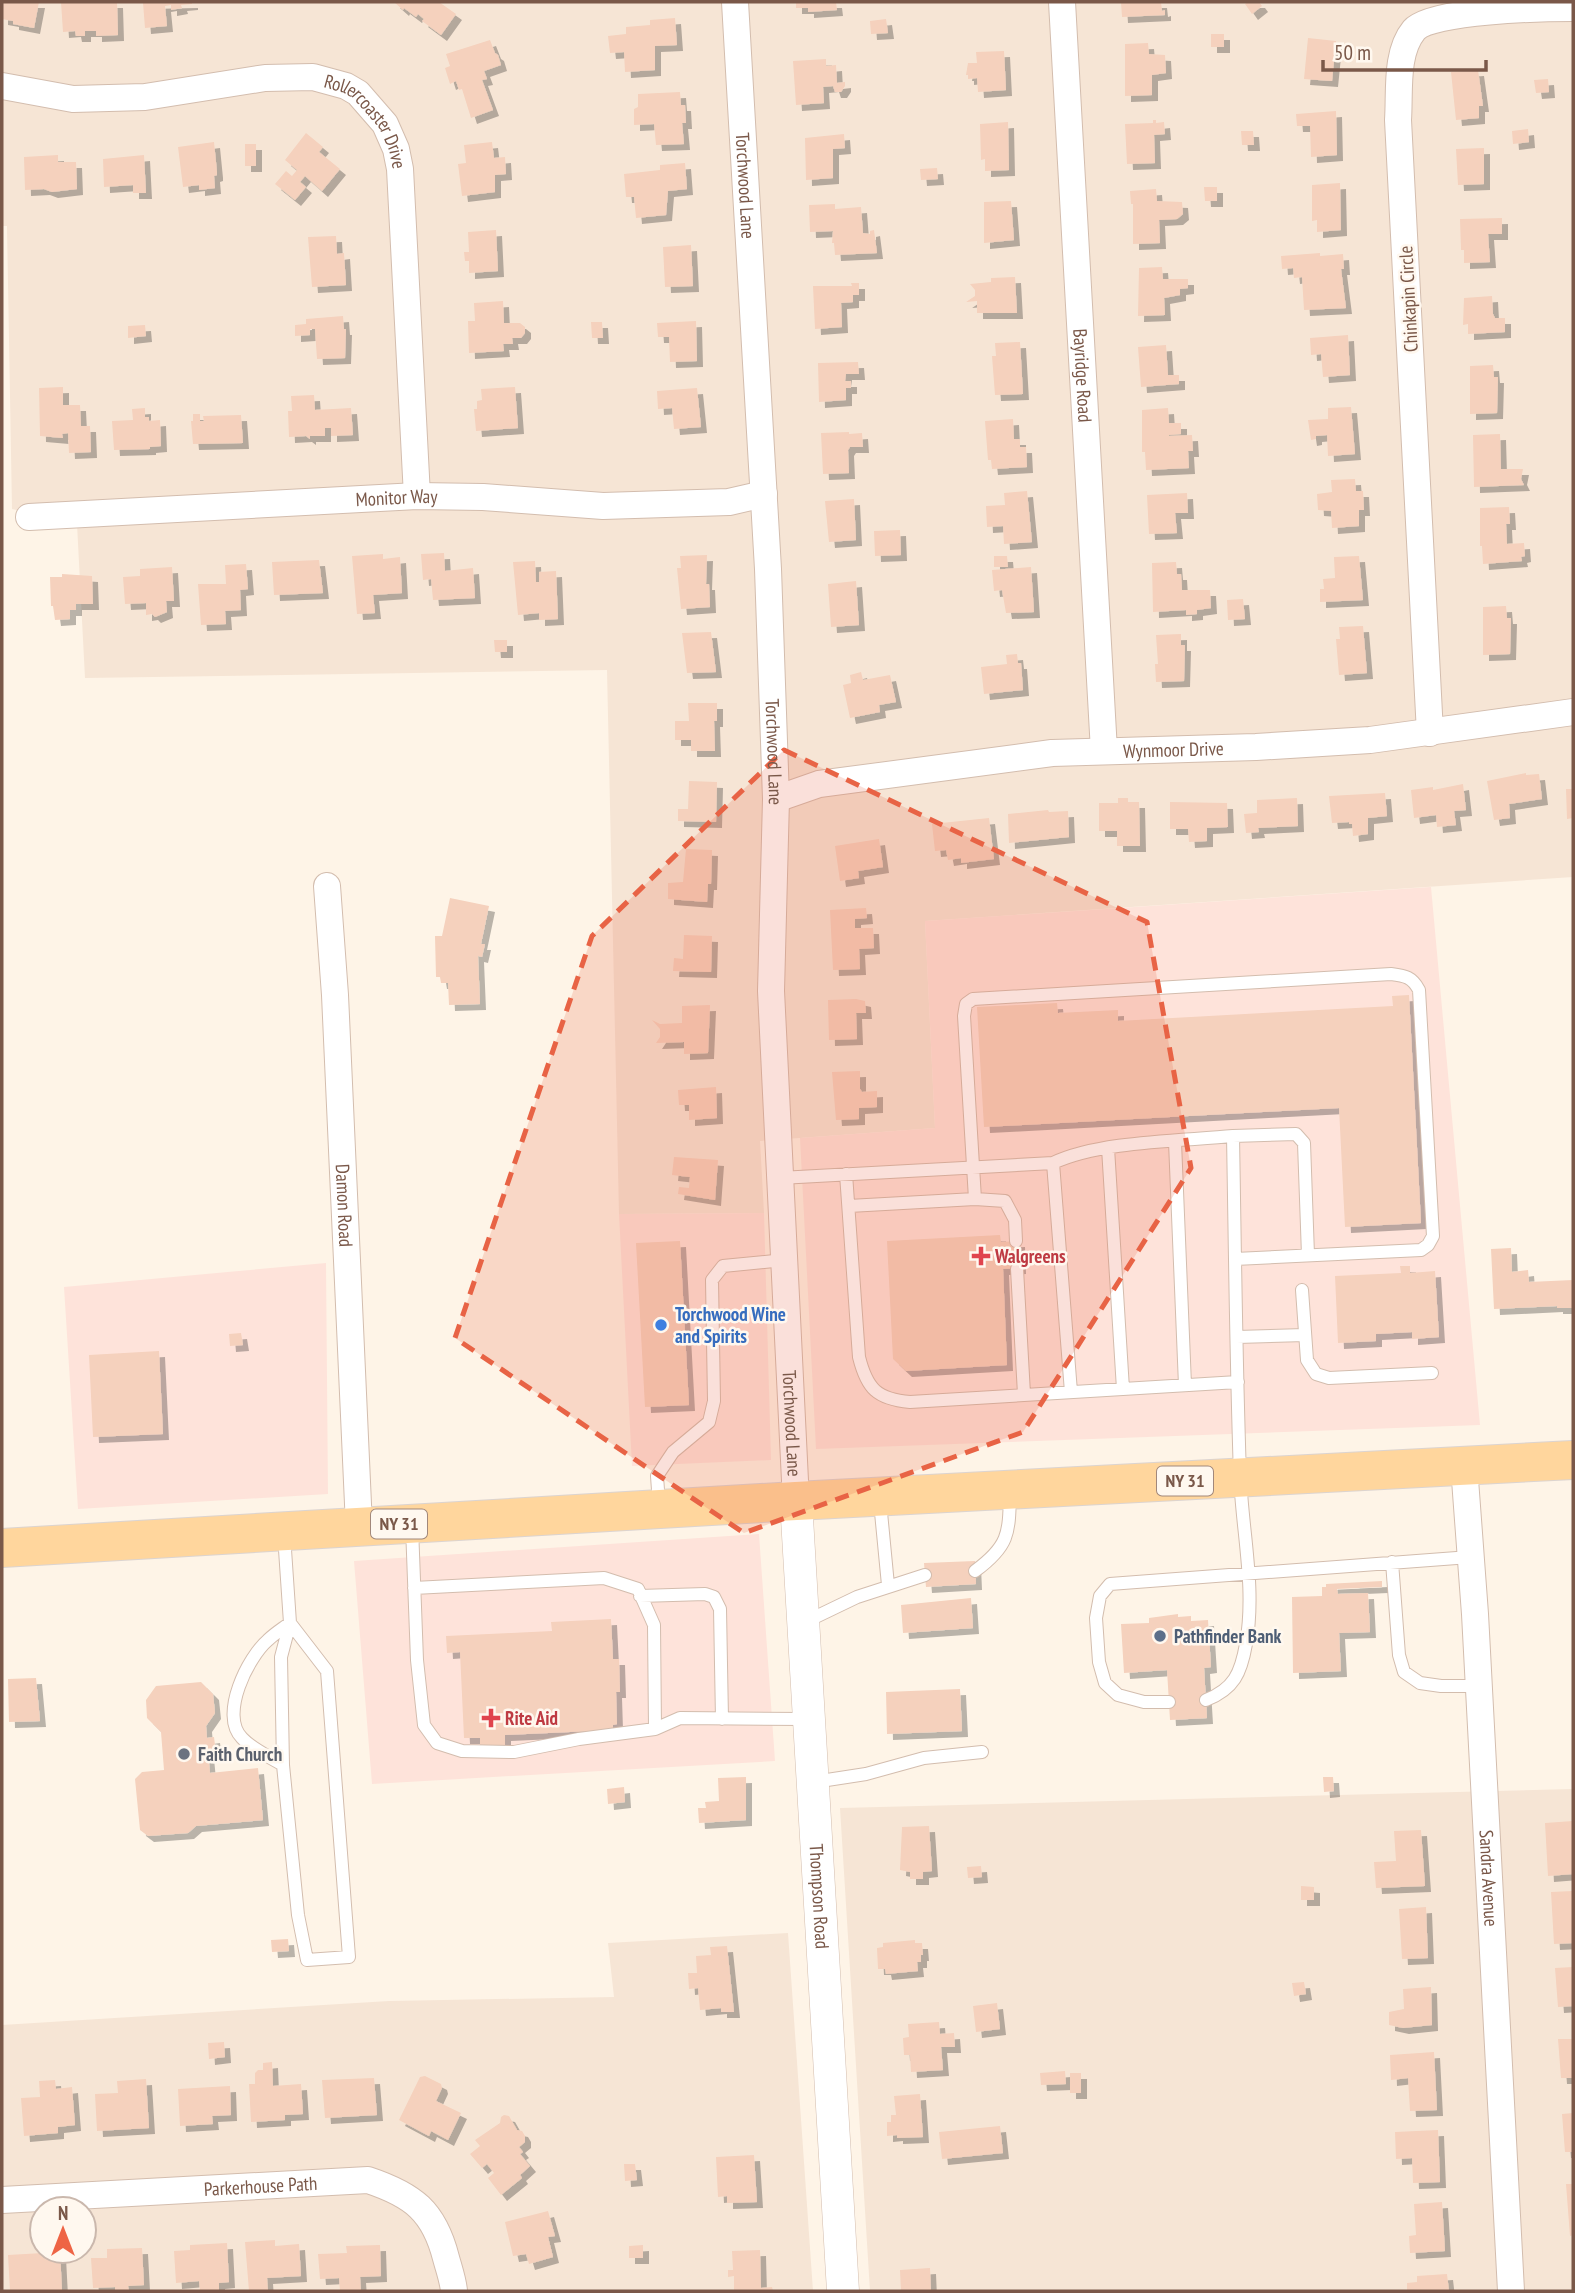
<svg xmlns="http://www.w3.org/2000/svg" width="1575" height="2293" font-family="'PT Sans Narrow',sans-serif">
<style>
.residential{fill:#f6e5d5;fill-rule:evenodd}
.commercial{fill:#fee3da}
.building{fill:#f5d1bd;filter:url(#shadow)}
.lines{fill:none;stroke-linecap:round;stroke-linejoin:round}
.service-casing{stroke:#d3bdae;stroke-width:14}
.minor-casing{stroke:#d3bdae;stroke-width:28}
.tertiary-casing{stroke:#d3bdae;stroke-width:33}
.primary-casing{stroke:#dcd4d0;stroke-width:40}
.service{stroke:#fff;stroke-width:12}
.minor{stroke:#fff;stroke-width:26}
.tertiary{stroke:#fff;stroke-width:32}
.primary{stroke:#ffd69d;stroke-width:38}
.marked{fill:#e86345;fill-opacity:0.2;stroke:#e86345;stroke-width:5;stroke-dasharray:14 9;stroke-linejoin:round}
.health-dot{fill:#e0444e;stroke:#fff8ef;stroke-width:2.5}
.shop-dot{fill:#3f7fe0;stroke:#fff8ef;stroke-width:2.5}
.service-dot{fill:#5c6f8a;stroke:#fff8ef;stroke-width:2.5}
.worship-dot{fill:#6b7280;stroke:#fff8ef;stroke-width:2.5}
.labels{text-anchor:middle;stroke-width:5;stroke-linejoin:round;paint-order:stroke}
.shield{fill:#fff8ef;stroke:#a2887b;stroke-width:2}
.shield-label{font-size:18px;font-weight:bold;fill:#7a5849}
.street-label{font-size:19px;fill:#7a5849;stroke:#fff8ef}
.health-label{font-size:19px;font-weight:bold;fill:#be3a42;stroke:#fff8ef;text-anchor:start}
.shop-label{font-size:19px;font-weight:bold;fill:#366cbe;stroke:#fff8ef;text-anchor:start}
.service-label{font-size:19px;font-weight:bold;fill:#4e5e75;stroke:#fff8ef;text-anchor:start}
.worship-label{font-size:19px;font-weight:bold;fill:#5b616d;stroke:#fff8ef;text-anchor:start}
</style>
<defs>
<filter id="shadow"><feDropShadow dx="6" dy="6" stdDeviation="0" flood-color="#0004"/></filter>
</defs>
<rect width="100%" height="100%" fill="#fef4e7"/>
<path class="residential" d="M2 2H1573V877L925 921 935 1128 760 1141 764 1213 619 1214 607 670 85 678 77 524 12 509 7 226H2Z
M1573 1789V2291H870L840 1808Z
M788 1933 813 2291H2V2025L389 2001 614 1997 608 1943ZM42 2209H84V2251H42Z"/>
<path class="commercial" d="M1431 887 1480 1425 816 1449 800 1138 935 1128 925 921Z
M764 1213 771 1460 632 1466 619 1214Z
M326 1263 328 1494 78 1509 64 1287Z
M759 1534 775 1761 372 1784 354 1561Z"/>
<path class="building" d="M2 2H39L34 28 13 24V21L2 19Z
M61 2H117L118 35 96 36V31H85V36H76L75 31 63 32Z
M192 2V4L181 5 182 8 171 10V5L165 6 167 26 145 28 143 3Z
M394 2H439L456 14 441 35 422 21 424 19 418 14 416 17 404 8 403 10Z
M796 2H836L837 10 808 12V8H796Z
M1121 2H1161L1162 11 1165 10V15L1122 17Z
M1248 2H1259L1262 6 1252 14 1245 4Z
M675 18 677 45 655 46V70L625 72 624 52 610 53 608 36 626 34V27L650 25V20Z
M886 19 888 33 871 34 870 21Z
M1211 34H1224V47H1211Z
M1308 38 1336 41 1332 81 1304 79Z
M490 40 495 53 498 55 501 65 484 71 487 79 482 80 493 110 471 118 462 89 459 90 456 81 450 84 445 68 450 66 446 54Z
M1148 43 1149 54 1165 55 1166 73 1152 75V95L1125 96V44Z
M1004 51 1006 90 978 92 977 78 968 79V75H966L968 63H977L976 52Z
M826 59V66L836 65 837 83 845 82V86L841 92H835L833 86 823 87 824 103 796 105 793 61Z
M1478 70 1483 106H1479V118L1456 120 1451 72Z
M1548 79 1549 92 1536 93 1534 80Z
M680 92 681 105H685L686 123H682L684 144 656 145 654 124 634 125V109L638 107V94Z
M1336 111 1337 155 1311 157 1310 126H1297L1296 114Z
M1153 120H1156V123L1164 122 1165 134 1154 135 1155 163 1127 164 1125 124 1153 123Z
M1008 122 1009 170 985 171V159L981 160 980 124Z
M1528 129 1529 142 1513 144 1512 131Z
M1241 131H1253L1254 145H1242Z
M306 133 323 147 319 152 340 169 322 191 305 176 300 182 306 187 295 200 275 184 286 171 292 176 297 170 285 160Z
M844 134 845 148 833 149V178L806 180 805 138Z
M214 142 217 172V175L214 176 215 188 199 190V185L183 187 178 147Z
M492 142 494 158 505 157 506 174 495 175V192L462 196 458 164 466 163 464 145Z
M245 144H256V166H245Z
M1484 148V184L1458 185 1456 149Z
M58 155V162H76L77 189 52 192 44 189 25 190 24 157Z
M144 155 146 193H133V185L104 187 103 159Z
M685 163 687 189 668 191 666 215 636 218 634 197H626L624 174 660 170V165Z
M937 168 938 179 921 180 920 169Z
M1340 183 1341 230 1317 232V220L1312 221V185Z
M1204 187H1217V201H1205Z
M1156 189 1157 201 1182 202 1183 214 1177 219 1159 220 1160 243 1133 244V204H1131L1130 191Z
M1011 201 1014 240 984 243V202Z
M835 204V209L861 207 863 233 870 234V231L874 230 877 253 835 255 834 243H832L833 231 810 232 809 205Z
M1502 218V234H1488L1490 262 1464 263V250H1461L1460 219Z
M496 230 498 271 469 273V261H465L464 252H469L468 232Z
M336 236 337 254 344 253 346 285 312 287 308 237Z
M691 245 693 286 665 287 663 247Z
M1320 253V256L1343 254 1344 269H1341L1346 308 1304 310 1302 277 1294 278 1293 268 1282 269 1281 256Z
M1162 267 1163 279H1188V288L1180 289V295L1164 298 1165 315 1138 316 1139 268Z
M1015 277 1017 313H977V301L966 302 975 296V290L970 284 991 282V278Z
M851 283H859V295H853V302L841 303 842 327 815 329 813 286H852Z
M1492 296 1493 314 1495 318H1505V332L1468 334V324L1463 325 1464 298Z
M503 301 504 323H520L525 327V333L521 338H512L513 344H503L504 351 469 353 468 321H475L474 303Z
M343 316 344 329H346L345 358 317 359 315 329H310V335L295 336V325L306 324V319Z
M696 321 697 361 670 362 669 337H658L657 323Z
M591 322H602L603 338H592Z
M145 325 146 336 128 338V326Z
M1348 335 1350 375 1323 377 1321 354 1311 355 1310 338Z
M1020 342 1023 394 995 395 992 356H996L995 343Z
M1166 345 1168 375H1179V384L1141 387 1138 347Z
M858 362 859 374H846L845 381H851V388H846V400L819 402 818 363Z
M1493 365 1494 377H1498L1497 413 1470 414V366Z
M63 387V405H80L81 426H90L91 452 69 453 68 433 62 434 63 438 40 436 39 388Z
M515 387 518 428 476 431 474 409H477V401L482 400 481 389Z
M697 388 701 427 674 429 672 408 658 409 657 391Z
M314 395 315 410 351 408 353 435 331 436V428H325V436H310V439L306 436 289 437 288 411H292L291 396Z
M1351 407 1355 454 1328 456 1327 435 1316 436V439L1311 440 1308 420 1328 419V408Z
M145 408V417H149V421L160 420 161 446 150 447V449L114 450 112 421 133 420 132 409Z
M1168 408 1169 423H1181V434L1169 435V436L1192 435 1193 451H1188L1189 468 1146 470 1145 452H1142V410Z
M193 414H200V421H204L203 416 241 415 243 443 193 444 191 421H193Z
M1013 419 1014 439H1020V447H1026L1027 467 992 469 991 460H988L985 421Z
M849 432V434L862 433 863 447H850L848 450 849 473 823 474 821 433Z
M1500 434 1501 469H1523L1521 479 1524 485 1474 487 1473 435Z
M1355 479 1356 491H1363L1364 510H1359V526L1332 528 1331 511 1318 510 1317 494 1332 492 1331 480Z
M1027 491 1032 542 1004 544 1003 526 987 527 986 506 1005 505 1004 493Z
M1187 493 1188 513H1175L1177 533 1149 534 1147 495Z
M854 499 856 540 829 542 825 501Z
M1509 507 1510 524H1506L1507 544 1524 543 1525 556 1521 557 1522 561 1483 564 1482 546H1480V508Z
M900 530 901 555 875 556 874 531Z
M444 553 445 571 473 568 475 598 433 600 431 579 423 580 421 554Z
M383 554V559L400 557 402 593 373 595 375 613 357 614 352 556Z
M707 555 706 584H709L710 607 681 609 677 568H681L680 556Z
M994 556H1007L1008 567H994Z
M1359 556 1363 600 1320 602V589H1324L1323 579 1335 578 1334 557Z
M319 560 323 593 274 595 272 562Z
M535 561 536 582H539V572L556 571 558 619 539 620V613L518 615 513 562Z
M1176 562 1177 574H1181L1182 590H1210L1211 608 1197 610V614L1186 615V610L1153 612 1152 563Z
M246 564 248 589 240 590 241 610 225 611 226 624 201 625 198 584H226L225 565Z
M172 567 174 601H166L167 612 155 617 152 614 146 615V603L125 604 123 577 140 576V569Z
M1031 567 1034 612 1006 613 1002 590 994 591 992 570Z
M62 574 92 576 93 604H76V610H70V619L55 620 53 606H51L50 577H62Z
M856 581 859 625 831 627 828 584Z
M1243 599 1245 619 1228 620 1227 600Z
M1506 606 1507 618H1511L1510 654 1483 655V607Z
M1363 626 1367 673 1339 675 1336 639H1340L1339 627Z
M711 632 716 672 687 673 682 633Z
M1181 634V645H1185L1184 681 1156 682 1155 664H1158L1156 635Z
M494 640H507V652H495Z
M1017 654 1018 663H1021L1023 690 984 694 981 667 1007 664 1006 655Z
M861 672 863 680 890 675 896 702 879 705 880 712 850 718 843 685 851 683 850 675Z
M688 703H717V721H714L715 751H691V740H675V721H689Z
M1526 773V775L1539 774 1542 799 1509 804 1510 818 1494 820 1487 781Z
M689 781 717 782 716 822 678 821V809H688Z
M1463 784 1466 810 1454 811 1456 825 1437 827 1436 815 1414 818 1411 790 1433 787V790Z
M1566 789H1573V818L1567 819Z
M1385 793 1387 816 1368 818V834L1353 836 1352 824H1349V822L1332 823 1329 796Z
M1118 798H1128V802H1139L1140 846H1117V831H1099V803H1118Z
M1297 798 1298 826 1258 828 1259 832 1246 833 1244 814 1257 813V800Z
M1170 802 1227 803 1228 827 1207 828V841L1189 842 1188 829H1170Z
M1048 810 1049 812 1068 811 1069 837 1009 843 1008 814Z
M989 818 994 859 961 863V858L948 860 946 850 935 851 932 824Z
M879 839 883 867 858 871 859 878 840 881 835 846Z
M686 849 712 850 711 884H708L707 902 668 899V883L683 882Z
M450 898 489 906 481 944H485L482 957 478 956 480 1004 449 1005 448 983H441L440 977H436L435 936H442Z
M866 908 867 918 855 919V928H873L874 948 859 949 860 969 833 970 830 910Z
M684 935 712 936 711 972 673 971 674 958 683 959Z
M1409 995 1421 1223 1345 1227 1339 1108 984 1127 977 1007 1057 1003 1058 1013 1118 1010V1021L1393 1006 1392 996Z
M856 999 865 1001 866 1013H856L857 1039 829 1040 828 1000Z
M710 1005 708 1053 684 1054V1042L656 1043 660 1037V1029L652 1020 660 1024 682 1023V1006Z
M860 1071V1089L862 1092 877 1091V1107L859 1108V1119L836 1120 832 1072Z
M716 1087 717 1118 689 1120V1105H679L678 1090Z
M674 1157 718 1160 715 1200 678 1194 679 1187 689 1188 690 1177 672 1175Z
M1000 1235 1001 1242 1019 1241 1020 1268 1003 1269 1007 1365 906 1371 893 1359 887 1241Z
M680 1241 689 1405 645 1407 636 1243Z
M1511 1248 1512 1272 1528 1270 1529 1282 1573 1280V1308H1557V1306L1494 1309 1491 1249Z
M1400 1266H1410V1273L1435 1271 1439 1337 1412 1339V1332L1376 1334V1341L1338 1343 1335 1276 1401 1273Z
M241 1333 243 1345 230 1346 229 1334Z
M159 1351 163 1434 93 1437 89 1355Z
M975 1561 976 1584 926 1587 924 1563Z
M1382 1581V1587L1337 1589 1338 1594 1368 1593 1370 1632 1339 1633 1341 1671 1293 1673 1292 1597 1322 1596V1587H1326V1584Z
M971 1598 973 1628 903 1633 901 1605Z
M1178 1614V1617L1191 1616V1621L1208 1620 1211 1667 1204 1668 1207 1718 1170 1720 1167 1670 1124 1673 1121 1624 1149 1623V1618Z
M611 1619 613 1659H619L620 1692H616L617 1724 613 1725V1730L505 1735V1748L480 1749V1738H464L460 1652 447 1653 446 1636 552 1631 551 1622Z
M36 1678 40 1721 9 1722 8 1679Z
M201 1682 213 1694 215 1713 206 1726 207 1738 214 1737 216 1753H208L210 1773 258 1768 263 1820 196 1826 188 1833 148 1836 140 1830 135 1779 142 1772 164 1770 161 1732 147 1718 146 1700 156 1686Z
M960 1689 962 1731 887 1734 886 1692Z
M746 1777V1820L699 1823 698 1808H706L705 1802 719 1801 718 1778Z
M1323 1777H1333L1334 1791 1324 1792Z
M624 1787 625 1802 608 1804 607 1789Z
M1573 1821V1874L1548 1876 1545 1823Z
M929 1826 932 1871 923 1872V1879H910V1872L900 1870 902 1827Z
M1421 1830 1425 1886 1376 1888 1374 1862 1396 1861 1394 1831Z
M981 1866 982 1877 968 1878 967 1867Z
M1301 1886 1314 1887V1900H1301Z
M1573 1891V1943L1554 1944 1551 1892Z
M1426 1907 1428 1958 1402 1959 1399 1909Z
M288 1939 289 1951 272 1952 271 1940Z
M915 1940V1943H922L923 1955H921V1962H917L918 1971 886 1974 885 1969H878L877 1948 883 1947V1943Z
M727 1946 734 2012H721V2008L700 2010 698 1988 689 1989 688 1973H697L696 1956 711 1955 710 1947Z
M1573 1967V2006L1558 2007 1555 1968Z
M1304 1982 1306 1994 1294 1996 1292 1983Z
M1431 1987 1432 2025 1403 2028 1389 2025V2012L1404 2009 1403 1989Z
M997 2003 1000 2029 976 2032 973 2006Z
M939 2022 940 2034 954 2033 955 2047H941L943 2070 911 2072 910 2055H904L903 2038 909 2037 908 2024Z
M1558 2039H1573V2078H1561Z
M224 2042 225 2057 209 2059 208 2043Z
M1434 2052 1437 2110 1410 2111 1408 2078 1391 2080 1390 2055Z
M272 2062 273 2086 301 2084 303 2114 285 2115V2120L251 2122 249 2084H255V2073L258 2070H263V2063Z
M1065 2071 1066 2084 1041 2085 1040 2073Z
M1070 2073H1081V2093H1070Z
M425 2076 441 2084 442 2088 436 2101 461 2113 448 2140 431 2131 429 2136 399 2120 420 2077Z
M374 2078 377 2115 325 2118 322 2080Z
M146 2079 149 2128 97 2131 95 2094 118 2093 117 2081Z
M55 2080 56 2089 72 2087 75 2125 58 2127V2133L24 2136 21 2098 40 2097 39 2081Z
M230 2086 231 2115 212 2116 213 2124 180 2126 178 2089Z
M920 2094 923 2137 897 2138V2135L887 2136V2122H891V2115H896L894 2096Z
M1573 2113V2152H1565L1562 2114Z
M504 2115 509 2116 517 2130 522 2131 525 2136V2142L519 2147 523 2152 520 2154 530 2166 520 2175 522 2178 501 2195 488 2178 494 2173 487 2164 482 2168 470 2154 480 2146 475 2140 500 2123 501 2117Z
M1000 2126 1003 2153 942 2159 939 2132Z
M1438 2130 1440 2182 1413 2183 1412 2158 1396 2159 1395 2132Z
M754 2155 757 2202 727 2203V2196L718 2197 716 2157Z
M624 2164H635L637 2180 625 2181Z
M1566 2184H1573V2235L1570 2236Z
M1442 2202 1445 2251 1410 2253 1409 2236 1416 2235 1414 2204Z
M548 2211 555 2236 548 2237 553 2257 529 2264 526 2254 513 2256 505 2222Z
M275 2240V2246L299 2244 301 2276 267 2278 268 2291H249L245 2242Z
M227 2243 229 2282 219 2283V2291H200L199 2281 176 2283 174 2251 190 2250V2245Z
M380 2245 381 2276 360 2277 361 2291H340L339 2278 320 2279 318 2254 347 2253 346 2246Z
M643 2245V2258H629V2246Z
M142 2248 144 2285 128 2286 129 2291H115V2287L93 2288 91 2258H107V2249Z
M760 2250 761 2288 772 2287 773 2291H734V2276L728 2277V2270H733L732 2251Z
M60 2252 62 2290 10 2291 8 2255Z
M930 2268 931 2291H901L900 2270Z
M1447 2274 1449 2291H1407V2283L1417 2282V2276Z"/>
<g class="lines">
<g class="service-casing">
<path id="service" d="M1233 1136 1296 1134 1304 1143 1308 1255
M1175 1142 1185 1385
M1108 1148 1123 1389
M1053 1163 1071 1392
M846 1174 859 1357C867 1389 877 1399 910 1402L1238 1382
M780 1178 1053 1163C1099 1141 1181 1141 1233 1136 1235 1249 1236 1362 1240 1475 1242 1531 1256 1588 1246 1644 1241 1673 1234 1689 1206 1700
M975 1199 1005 1201 1015 1220 1016 1241
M849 1206 975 1199 964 1016 966 1004 973 999 1391 974C1406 976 1412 977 1419 990L1433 1236 1428 1245 1421 1250 1235 1259
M1017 1269 1024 1394
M1302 1290 1307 1360 1316 1374 1329 1378 1432 1373
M1237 1337 1305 1335
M880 1502 888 1585
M659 1504 657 1476 673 1452 709 1422 714 1401 712 1280 723 1266 784 1260
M412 1527 417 1660 424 1725 437 1743 462 1751 514 1752 579 1739 655 1729 680 1718 808 1719
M1392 1562 1399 1655 1404 1672 1420 1683 1441 1686H1478
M975 1571C1009 1546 1009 1534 1010 1494
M414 1588 604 1578 638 1589 654 1625 655 1729
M640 1596 705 1594 714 1597 720 1609 722 1719
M805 1622 857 1597 925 1575
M290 1623 327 1671 349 1957 307 1960 298 1915 283 1765C270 1757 252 1749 242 1738 219 1715 248 1657 268 1640 274 1634 282 1629 290 1623Z
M1169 1702H1144L1118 1695 1105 1683 1099 1662 1096 1618 1100 1596 1110 1584 1470 1557
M283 1765 281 1657 290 1623 284 1535
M814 1782 866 1774 924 1758 982 1752"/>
</g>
<g class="minor-casing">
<g id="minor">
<path id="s1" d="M735 2 768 569 776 799 771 991 796 1501"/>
<path id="s2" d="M1062 2 1104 751"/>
<path id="s3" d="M2 86 73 99 145 97 265 78 313 77 346 86 358 93 385 124 396 149 400 169 417 496"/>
<path id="s4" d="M29 517 417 496 483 497 603 506 729 502 764 494"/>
<path d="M1430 733 1398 120C1400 92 1395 53 1414 30 1431 10 1544 8 1573 8"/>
<path id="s5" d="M776 799 819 784 1052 753 1256 747 1370 740 1573 712"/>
<path id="s6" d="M327 886 335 995 359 1526"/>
<path id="s7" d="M1464 1466 1475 1614 1511 2291"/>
<path id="s8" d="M2 2200 368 2180C413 2195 434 2211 446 2258 449 2269 453 2280 454 2291"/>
</g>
</g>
<g class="tertiary-casing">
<g id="tertiary">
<path id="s9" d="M796 1501 843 2291"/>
</g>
</g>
<g class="primary-casing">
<path id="primary" d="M2 1548 796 1501 1573 1460"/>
</g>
<use href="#service" class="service"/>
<use href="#minor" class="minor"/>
<use href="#tertiary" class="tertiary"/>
<use href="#primary" class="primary"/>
</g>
<path class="marked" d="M784 750 1147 922 1191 1168 1023 1432 744 1533 455 1338 592 936Z"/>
<g class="health-dot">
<path d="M977.5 1245.5h7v7h7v7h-7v7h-7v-7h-7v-7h7z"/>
<path d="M487.5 1707.5h7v7h7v7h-7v7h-7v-7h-7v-7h7z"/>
</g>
<circle class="shop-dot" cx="661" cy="1325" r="7"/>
<circle class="service-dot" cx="1160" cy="1636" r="7"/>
<circle class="worship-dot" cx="184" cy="1754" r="7"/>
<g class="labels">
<g class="shield">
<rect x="1157" y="1466.5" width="56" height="29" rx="5"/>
<rect x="371" y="1509.5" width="56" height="29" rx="5"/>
</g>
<g class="shield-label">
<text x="1185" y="1487">NY 31</text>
<text x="399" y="1530">NY 31</text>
</g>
<g class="street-label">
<text dy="7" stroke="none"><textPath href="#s3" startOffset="388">Rollercoaster Drive</textPath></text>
<text dy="7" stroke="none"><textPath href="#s1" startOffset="184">Torchwood Lane</textPath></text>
<text transform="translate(1408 299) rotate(-93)" y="7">Chinkapin Circle</text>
<text dy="7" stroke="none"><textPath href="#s2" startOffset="374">Bayridge Road</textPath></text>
<text dy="7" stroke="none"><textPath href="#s4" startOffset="368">Monitor Way</textPath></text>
<text dy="7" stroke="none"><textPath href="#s5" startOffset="402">Wynmoor Drive</textPath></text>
<text dy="7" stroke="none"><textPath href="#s1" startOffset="751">Torchwood Lane</textPath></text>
<text dy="7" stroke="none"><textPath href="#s6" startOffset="320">Damon Road</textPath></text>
<text dy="7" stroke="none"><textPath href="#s1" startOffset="1423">Torchwood Lane</textPath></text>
<text dy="7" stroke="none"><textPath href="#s7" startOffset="413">Sandra Avenue</textPath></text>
<text dy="7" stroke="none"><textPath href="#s9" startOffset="396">Thompson Road</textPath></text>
<text dy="7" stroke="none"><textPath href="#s8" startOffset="259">Parkerhouse Path</textPath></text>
</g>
<g class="health-label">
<text x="995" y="1263">Walgreens</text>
<text x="505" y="1725">Rite Aid</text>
</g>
<g class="shop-label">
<text x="675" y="1321">Torchwood Wine<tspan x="675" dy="22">and Spirits</tspan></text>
</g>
<g class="service-label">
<text x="1174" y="1643">Pathfinder Bank</text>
</g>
<g class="worship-label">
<text x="198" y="1761">Faith Church</text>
</g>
</g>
<rect width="1575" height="2293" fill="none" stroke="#7a5849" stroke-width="7"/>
<g transform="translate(63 2230)"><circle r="33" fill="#fff8ef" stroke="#cab8ad" stroke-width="2"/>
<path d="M0-5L12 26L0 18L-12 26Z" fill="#ee6445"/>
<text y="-10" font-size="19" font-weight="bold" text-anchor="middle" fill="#7a5849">N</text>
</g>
<path d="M1323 60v10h163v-10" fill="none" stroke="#7a5849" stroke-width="3.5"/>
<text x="1334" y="60" font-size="21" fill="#7a5849" stroke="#fff8ef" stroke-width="5" paint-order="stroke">50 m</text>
</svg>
